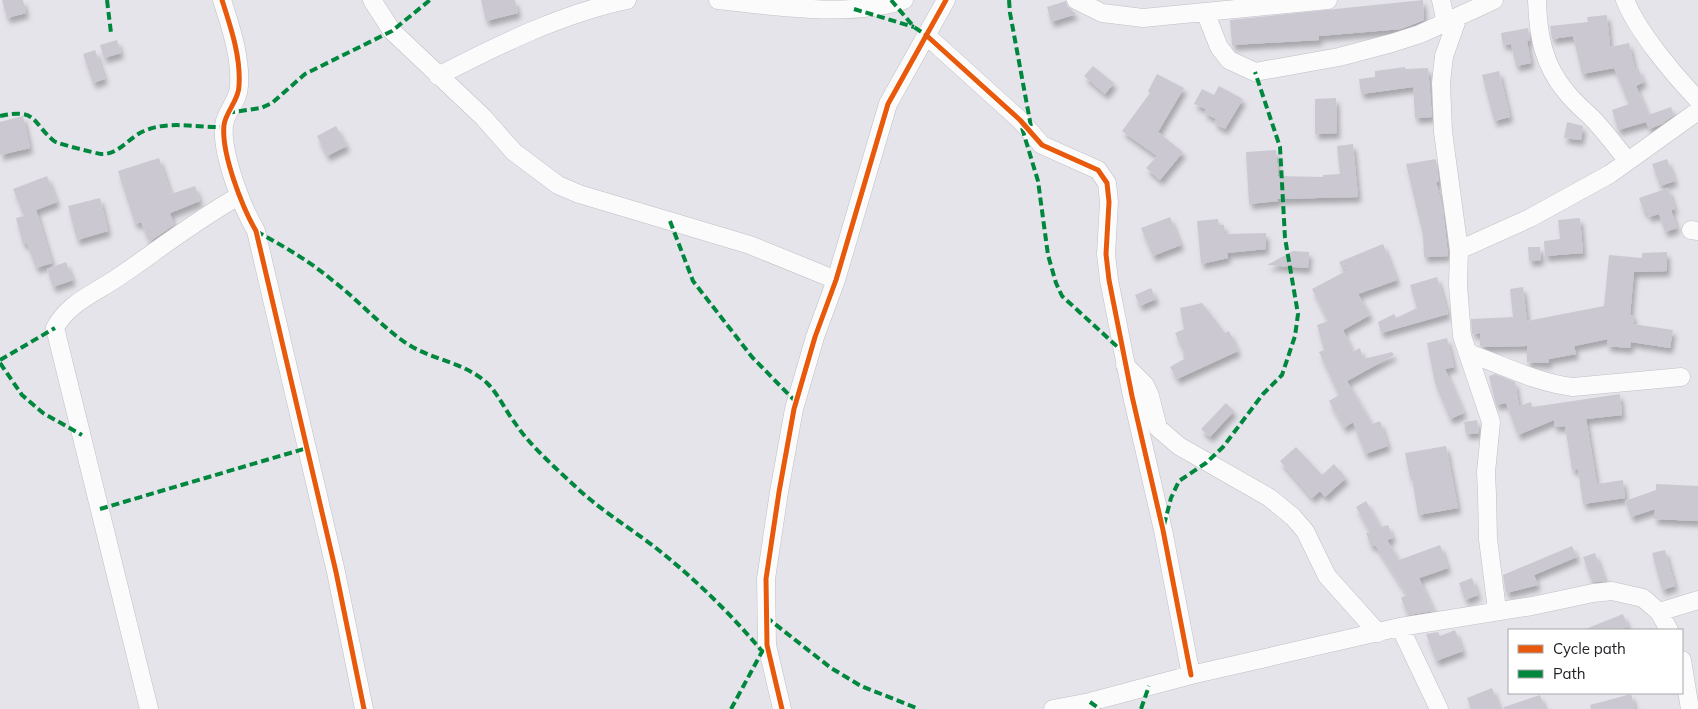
<svg xmlns="http://www.w3.org/2000/svg" width="1698" height="709" font-family="Mulish,sans-serif">
<style>
.building{fill:#cbc8d2;filter:url(#shadow)}
.lines{fill:none;stroke-linecap:round;stroke-linejoin:round}
.minor-casing{stroke:#bfbfc4;stroke-width:19}
.minor{stroke:#fbfbfc;stroke-width:18}
.quiet{stroke:#00873e;stroke-width:4;stroke-dasharray:8 4;stroke-linecap:butt}
.cycleway-casing{stroke:#fff;stroke-width:8}
.cycleway{stroke:#e8590c;stroke-width:5}
</style>
<defs>
<filter id="shadow"><feDropShadow dx="3" dy="5.5" stdDeviation="2.5" flood-color="#0004"/></filter>
</defs>
<rect width="100%" height="100%" fill="#e4e4ea"/>
<path class="building" d="M2 0H23L26 13 7 18Z
M481 0H515L518 13 486 21Z
M1423 0 1424 20 1401 29 1319 36V40L1232 45 1230 20Z
M1066 1 1067 6 1076 14 1051 22 1047 7Z
M1607 15 1610 47 1629 43 1635 70 1638 68 1644 82 1636 86 1648 115 1671 107 1674 115 1662 124 1649 129 1646 122 1618 130 1612 110 1629 104 1614 68 1582 74 1573 36 1552 39 1550 26 1588 22 1587 17Z
M1528 28 1530 41H1527L1531 63 1516 66 1511 44 1503 45 1501 33Z
M117 40 121 53 104 58 100 45Z
M95 50 105 79 93 83 83 54Z
M1093 66 1114 83 1105 94 1084 76Z
M1405 67V69L1428 68 1432 117 1415 118 1413 87 1361 94 1359 79 1375 77V71Z
M1499 71 1510 117 1494 121 1482 75Z
M1157 74 1184 88 1158 132 1183 152 1160 180 1146 168 1157 156 1122 131 1150 93 1148 91Z
M1219 86 1243 99 1225 129 1214 123 1216 119 1204 113 1206 109 1194 104 1202 89 1214 95Z
M1336 98 1337 133 1315 134V99Z
M23 116 30 148 0 155V122Z
M1567 122 1583 126 1581 140 1564 138Z
M336 126 347 146 327 156 317 136Z
M1353 144 1358 197 1277 199 1278 201 1249 204 1246 152 1276 150 1278 176 1323 177V175L1340 174 1337 146Z
M159 158 171 194 195 186 200 201 170 213 174 225 149 242 141 222 135 224 118 171Z
M1436 159 1439 181 1436 182 1443 210 1448 256 1424 257 1423 235 1406 164Z
M1667 159 1675 181 1660 186 1652 164Z
M47 176 57 202 36 210 52 263 36 268 27 243 23 244 16 218 24 216 13 189Z
M1668 188 1675 209 1671 210 1677 228 1665 232 1659 214 1649 217 1646 211 1644 212 1639 198Z
M100 198 108 231 77 240 68 206Z
M1170 217 1181 245 1153 256 1141 228Z
M1580 218 1583 253 1545 256 1544 241 1560 239 1558 220Z
M1218 219 1219 225H1224L1225 234 1266 233V249L1227 253 1228 258 1201 264 1197 221Z
M1383 244 1397 280 1358 294 1370 315 1343 330 1353 352 1360 348 1363 359 1392 352 1394 355 1347 381 1372 424 1380 421 1388 446 1365 454 1353 422 1344 428 1329 401 1339 395 1319 352 1324 350 1317 325 1328 321 1312 289 1348 270H1343L1339 262Z
M1528 247H1540L1541 260 1529 261Z
M1293 251 1309 252 1308 268 1267 265Z
M1667 252V271L1634 272 1630 315H1634L1633 324 1673 330 1670 348 1631 342 1630 348 1607 346 1608 339 1574 346 1576 354 1549 359V363L1527 362V346L1484 347 1480 346V333L1472 334 1471 319 1513 317 1510 289 1523 287 1527 321 1604 306 1609 255 1642 258V253Z
M66 262 73 280 53 287 47 269Z
M1437 277 1448 314 1381 333 1378 322 1394 314 1396 318 1417 308 1410 285Z
M1151 288 1156 299 1140 306 1135 295Z
M1202 303 1225 333 1229 331 1238 351 1177 379 1170 367 1184 359 1183 356 1185 355 1175 333 1184 329 1180 308Z
M1447 338 1454 367 1445 369 1464 413 1450 419 1435 383 1427 343Z
M1495 374 1515 382 1519 406 1531 402 1532 407 1620 394 1622 415 1586 419 1597 484 1623 480 1625 498 1583 504 1578 469 1572 470 1565 426 1554 427V420L1518 435 1506 403 1496 405 1489 376Z
M1226 403 1234 411 1210 437 1201 429Z
M1477 420 1479 433 1466 434 1464 422Z
M1446 446 1458 508 1418 515 1412 478H1410L1405 453Z
M1296 447 1322 475 1334 464 1346 478 1325 497 1320 491 1312 498 1280 461Z
M1656 484 1698 486V521L1654 519 1655 509 1631 517 1625 501 1656 490Z
M1366 501 1381 527 1388 525 1393 538 1387 540 1399 560 1440 545 1448 568 1419 578 1434 611 1408 615 1401 598 1407 595 1375 545 1371 546 1366 533 1370 532 1356 507Z
M1572 546 1577 557 1534 575 1538 585 1506 593 1503 575Z
M1665 550 1675 586 1662 590 1652 553Z
M1595 553 1605 581 1592 582 1583 557Z
M1472 578 1478 595 1465 600 1459 583Z
M1623 614 1628 627 1619 630H1583Z
M1455 630 1463 651 1436 661 1426 634 1438 632 1440 636Z
M1492 688 1500 709H1471L1467 698Z
M1631 694 1635 709H1591L1590 705Z
M1540 695 1545 709H1504V707Z"/>
<g class="lines">
<g class="minor-casing">
<path id="minor" d="M222 0C231 28 241 57 239 86 239 100 226 111 224 125 221 153 242 207 256 231L336 572 364 709
M372 0 392 31 483 117 514 152 558 185 579 194 750 245 836 280
M718 0C773 6 851 18 904 0
M1076 0 1102 13 1143 18 1328 0
M1441 0 1446 23
M1537 0C1538 35 1543 65 1567 93 1575 103 1585 111 1594 120 1606 133 1617 148 1628 161
M1625 0C1638 32 1674 75 1698 100
M1205 12 1219 47 1229 60 1255 72 1339 57 1392 43 1420 34 1494 0
M1458 17 1444 56 1441 83 1443 132 1459 250 1458 285 1462 336 1491 422 1486 472 1487 495 1488 539 1497 610
M926 35 1020 120 1042 145 1098 170 1107 183 1109 202 1106 254 1109 280 1132 396 1163 530 1191 675
M438 76C498 45 561 14 627 0
M1691 230 1698 231
M1459 250 1530 218 1610 174 1698 111
M1468 353C1503 365 1537 383 1573 387L1681 377
M1125 365 1145 385 1150 396 1158 428 1179 446 1270 498 1293 517 1305 531 1327 576 1378 633
M1659 612 1698 600
M1400 627 1439 709
M1682 660 1690 709
M149 709 55 328C68 303 95 293 117 278 158 250 196 220 239 196
M782 709 767 645 766 579 779 492 794 409 815 337 836 280 888 104 946 0
M1053 709 1090 702 1191 675 1400 627 1532 606 1593 593 1612 591 1643 598 1659 612 1669 630"/>
</g>
<use href="#minor" class="minor"/>
<path class="quiet" d="M107 0 111 33
M891 0 914 27 926 35
M1009 0 1010 13 1032 132
M854 9 914 27
M227 113 261 108 272 103 305 74 392 31 430 0
M0 116C38 108 31 122 54 141 58 144 95 153 101 154 119 155 129 137 144 131 169 120 198 128 224 127
M1022 128 1038 181 1048 255 1056 283 1062 296 1122 351
M670 221 693 281 752 357 796 402
M256 231C283 246 308 260 332 280 357 299 378 323 403 341 429 360 463 361 487 383 499 395 505 410 515 423 530 446 558 470 578 489 602 511 630 528 656 548 694 578 730 613 761 650
M0 360 55 328
M0 363 22 395 43 413 82 435
M100 509 307 448
M1164 525 1171 498 1179 481 1206 463 1223 447 1263 394 1282 375 1295 336 1298 314 1285 238 1280 147 1255 72
M766 617 831 668 861 686 919 709
M1090 702 1100 709
M731 709 764 648
M1141 709 1149 686"/>
<g class="cycleway-casing">
<path id="cycleway" d="M222 0C231 28 241 57 239 86 239 100 226 111 224 125 221 153 242 207 256 231L336 572 364 709
M926 35 1020 120 1042 145 1098 170 1107 183 1109 202 1106 254 1109 280 1132 396 1163 530 1191 675
M782 709 767 645 766 579 779 492 794 409 815 337 836 280 888 104 946 0"/>
</g>
<use href="#cycleway" class="cycleway"/>
</g>
<rect x="1508" y="629" width="175" height="65" fill="#ffffff" stroke="#a6a7a8"/>
<rect x="1518" y="645" width="25" height="8" fill="#e8590c" stroke="#a6a7a8"/>
<text x="1553" y="654" font-size="15" fill="#212226">Cycle path</text>
<rect x="1518" y="670" width="25" height="8" fill="#00873e" stroke="#a6a7a8"/>
<text x="1553" y="679" font-size="15" fill="#212226">Path</text>
</svg>
